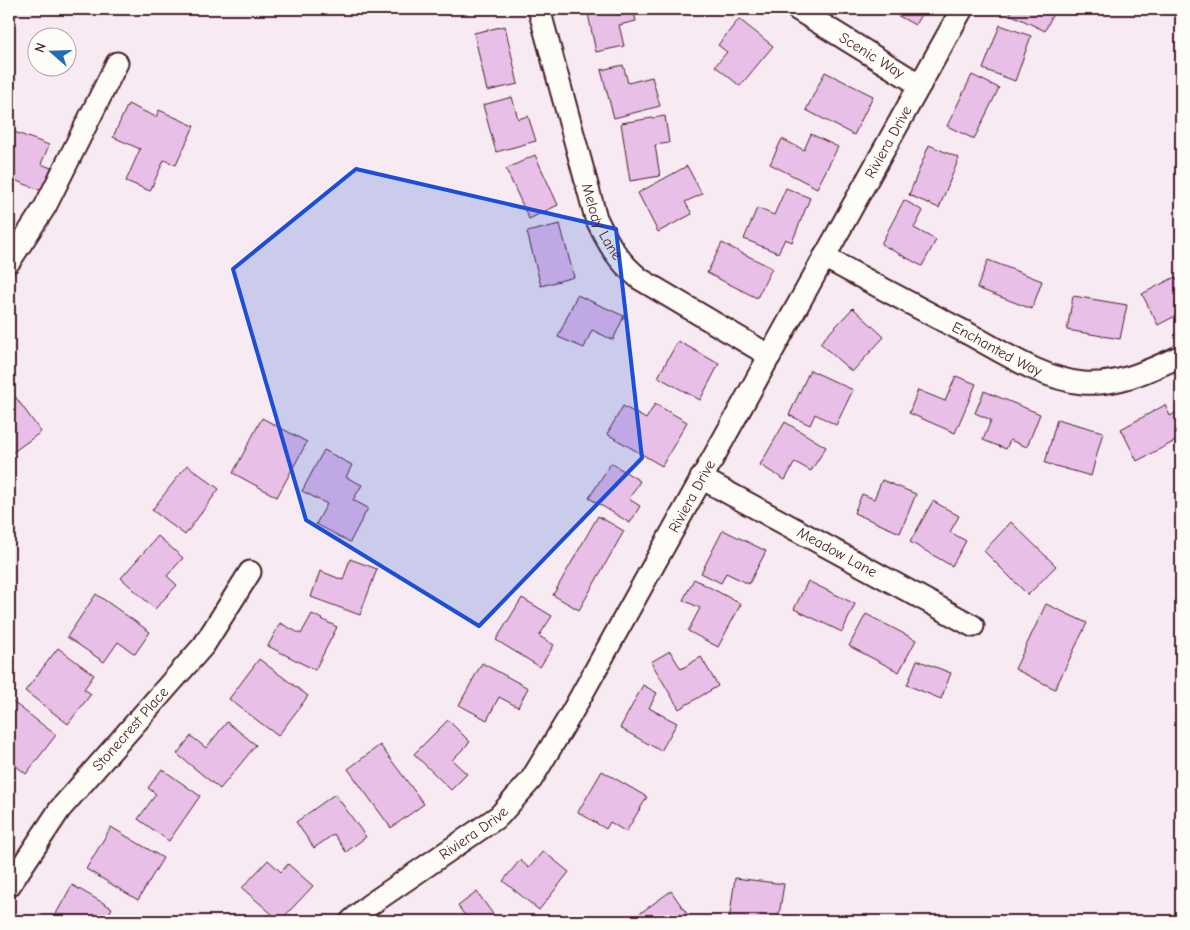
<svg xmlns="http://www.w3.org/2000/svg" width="1190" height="930" font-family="'Comic Neue',sans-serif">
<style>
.building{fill:#e8bfe7;stroke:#4a1f2b}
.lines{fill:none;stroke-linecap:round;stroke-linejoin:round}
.street-casing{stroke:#4a1f2b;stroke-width:25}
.street{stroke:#fdfcf7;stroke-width:21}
.marked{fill:#1d4ed8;fill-opacity:0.2;stroke:#1d4ed8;stroke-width:4;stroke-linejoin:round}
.labels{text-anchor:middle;stroke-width:5;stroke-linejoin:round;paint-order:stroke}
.street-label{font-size:15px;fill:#4a1f2b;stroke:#fdfcf7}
</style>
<rect width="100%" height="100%" fill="#f7eaf2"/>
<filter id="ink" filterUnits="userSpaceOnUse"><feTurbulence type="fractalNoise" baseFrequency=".02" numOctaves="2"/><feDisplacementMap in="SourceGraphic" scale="10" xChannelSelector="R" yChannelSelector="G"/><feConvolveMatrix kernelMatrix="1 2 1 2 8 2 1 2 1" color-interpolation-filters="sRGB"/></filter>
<g filter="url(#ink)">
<path class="building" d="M587 9H633L636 21 619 25 624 46 596 52Z
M886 9H924L915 25Z
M1012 9H1055L1045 31 1010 14Z
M739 19 773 46 740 86 715 66 727 52 718 45Z
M1000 25 1031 36 1015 81 983 69Z
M505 26 518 84 487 91 474 33Z
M623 65 628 83 652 77 660 106 614 118 601 70Z
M825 72 873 96 854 135 806 110Z
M972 75 999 88 974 139 947 126Z
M512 97 518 119 528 116 536 141 496 152 483 105Z
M128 104 156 117 159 110 194 126 176 165 164 160 150 191 126 181 140 149 113 137Z
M665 116 669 143 655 145 660 176 630 181 621 123Z
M9 130 49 145 41 164 54 169 45 192 9 178Z
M811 134 838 147 817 188 770 164 782 139 804 150Z
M929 145 959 158 939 208 909 195Z
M535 155 558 205 529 219 506 169Z
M687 166 702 194 685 202 692 214 658 232 638 193Z
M786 188 810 198 792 242 785 239 778 253 744 239 757 208 774 215Z
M904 200 923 211 914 228 936 240 922 266 881 244Z
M560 224 574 277 541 286 527 232Z
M722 243 772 268 757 298 707 273Z
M988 260 1042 281 1032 309 977 288Z
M1175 277 1181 285V313L1158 325 1142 294Z
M577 295 624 316 613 340 592 330 584 348 558 337Z
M1073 296 1127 305 1120 339 1067 330Z
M853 308 884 337 852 372 820 343Z
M678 341 719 364 700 400 658 377Z
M810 370 853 390 836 425 815 414 810 425 789 415Z
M956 376 976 384 955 433 909 413 918 390 945 401Z
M9 388 41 432 9 455Z
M984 391 1040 414 1027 447 1010 440 1006 449 983 440 991 420 975 413Z
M655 404 687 422 662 466 607 434 623 406 646 419Z
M1165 405 1170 416 1181 410V438L1137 461 1121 429Z
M262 418 307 442 277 497 233 473Z
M1057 419 1103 432 1091 476 1045 463Z
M785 422 826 447 811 471 795 462 785 480 760 465Z
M324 450 352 465 346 477 362 485 353 500 368 508 350 542 316 524 327 504 302 491Z
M611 463 640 481 629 499 640 506 630 523 589 498Z
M187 465 219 489 185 535 152 510Z
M882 480 916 494 900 533 854 513 862 494 874 499Z
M933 501 959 516 950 532 966 541 952 566 910 542Z
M598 516 624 531 579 610 553 595Z
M1011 522 1056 566 1028 595 984 551Z
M723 530 766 551 749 584 726 573 721 583 701 573Z
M158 536 183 558 167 576 177 585 155 609 121 578Z
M350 559 377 569 360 615 311 597 320 571 343 580Z
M694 579 741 604 718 647 688 631 700 608 683 600Z
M808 581 855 604 842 632 794 609Z
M96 594 150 632 135 654 118 642 104 662 67 637Z
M522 598 552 616 539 636 554 645 540 667 496 640Z
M1046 604 1087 623 1055 689 1015 669Z
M312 614 337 627 315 670 268 646 280 623 301 634Z
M866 614 916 640 899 672 849 646Z
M58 648 94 675 84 689 91 694 68 724 25 691Z
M670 651 681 669 701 657 718 686 679 709 651 662Z
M259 659 308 696 278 736 229 699Z
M917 660 951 673 941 699 907 685Z
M482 663 528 688 518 707 499 697 487 720 459 705Z
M643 685 657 693 649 708 677 723 661 751 620 728Z
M9 699 56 735 26 774 9 760Z
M448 720 470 742 452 760 467 774 451 790 414 754Z
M227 722 256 745 220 789 177 754 191 736 206 748Z
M380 745 424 804 391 828 348 769Z
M162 769 200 796 169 841 138 819 156 794 148 788Z
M602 771 647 797 626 832 610 822 606 829 578 812Z
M335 794 366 837 346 852 334 834 314 848 296 822Z
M111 827 163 858 138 900 86 869Z
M543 851 569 872 539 910 503 881 520 860 529 868Z
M268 860 281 872 288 864 313 886 280 921 242 888Z
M735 878 784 884 778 921H729Z
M72 885 112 908 105 921H52Z
M671 891 692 921H644L639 914Z
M477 892 498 921H469L458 906Z"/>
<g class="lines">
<g class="street-casing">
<g id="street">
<path id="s1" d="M539 9 596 218C609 245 617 260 640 279L770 356"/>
<path id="s2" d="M797 9 920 85"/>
<path id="s3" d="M824 257C872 283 920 309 969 334 1004 353 1043 379 1083 383 1118 386 1150 370 1181 356"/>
<path d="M9 262 45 207 117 63"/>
<path id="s4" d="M701 478 973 626"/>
<path id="s5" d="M9 886 60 809 204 645 250 572"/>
<path id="s6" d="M351 921 368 906 499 816 531 780 571 714 962 9"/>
</g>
</g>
<use href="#street" class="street"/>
</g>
</g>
<path class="marked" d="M356 169 616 229 642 458 479 626 306 520 233 269Z"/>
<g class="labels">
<g class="street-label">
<text dy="5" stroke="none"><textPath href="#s2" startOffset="88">Scenic Way</textPath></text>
<text dy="5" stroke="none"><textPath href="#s6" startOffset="961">Riviera Drive</textPath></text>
<text dy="5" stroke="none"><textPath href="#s1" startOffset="222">Melody Lane</textPath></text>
<text dy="5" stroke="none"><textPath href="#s3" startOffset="196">Enchanted Way</textPath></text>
<text dy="5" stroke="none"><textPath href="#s6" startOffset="556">Riviera Drive</textPath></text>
<text dy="5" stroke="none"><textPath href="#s4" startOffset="155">Meadow Lane</textPath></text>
<text dy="5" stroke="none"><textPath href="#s5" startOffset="199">Stonecrest Place</textPath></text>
<text dy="5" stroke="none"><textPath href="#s6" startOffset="151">Riviera Drive</textPath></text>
</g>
</g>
<rect width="1190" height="930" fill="none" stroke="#fdfcf7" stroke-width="30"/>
<rect x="15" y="15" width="1160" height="900" fill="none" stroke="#4a1f2b" stroke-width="2" filter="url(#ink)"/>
<g transform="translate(52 52) rotate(290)"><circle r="24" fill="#fdfcf7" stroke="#b5a4a5"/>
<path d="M0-4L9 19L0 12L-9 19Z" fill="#1f6fb2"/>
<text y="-8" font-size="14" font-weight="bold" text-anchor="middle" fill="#4a1f2b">N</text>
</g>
</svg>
